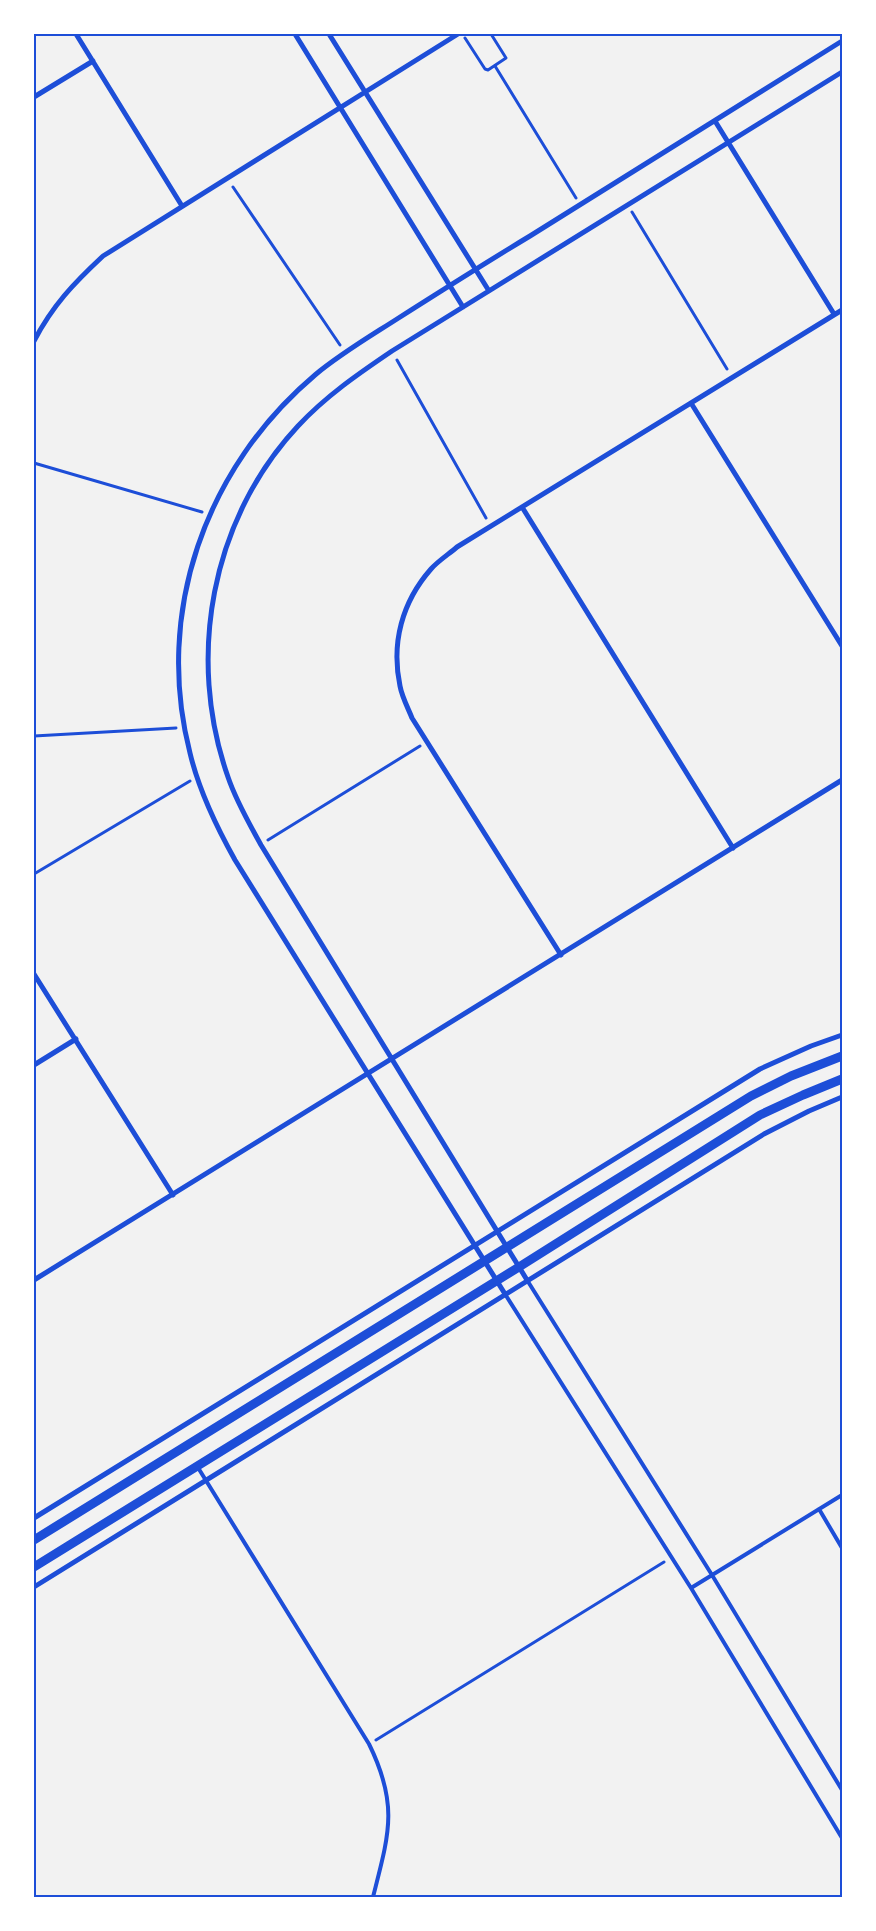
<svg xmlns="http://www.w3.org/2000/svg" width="876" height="1931" font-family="'Archivo Narrow',sans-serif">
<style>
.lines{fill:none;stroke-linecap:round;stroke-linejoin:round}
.path{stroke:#1d4ed8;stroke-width:3}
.service{stroke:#1d4ed8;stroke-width:4}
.minor{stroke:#1d4ed8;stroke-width:5}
.tertiary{stroke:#1d4ed8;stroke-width:9}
.neatline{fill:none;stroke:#1d4ed8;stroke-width:2}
</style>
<rect width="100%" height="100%" fill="#f2f2f2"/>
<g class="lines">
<path class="path" d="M465 38 485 69 488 70 506 58 491 34
M495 66 576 198
M233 187 340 345
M632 212 727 369
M397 360 486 518
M34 463 202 512
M34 736 176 728
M268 840 420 746
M34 874 190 781
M376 1740 664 1562"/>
<path class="service" d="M527 1280 712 1575 842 1790
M505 1294 691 1588 842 1838
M197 1466 369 1744C399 1805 389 1834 373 1897
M819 1509 842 1548
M691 1588 842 1495"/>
<path class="minor" d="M76 34 182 206
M295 34 463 307
M329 34 489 291
M34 97 93 61
M715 121 834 314
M34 341C53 305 73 284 103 256L458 34
M691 403 842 646
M522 507 733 848
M561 955 412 718C408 708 402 697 400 686 391 643 402 602 431 569 438 561 449 554 457 547L842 310
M34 974 173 1195
M34 1065 76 1039
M34 1280 842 780
M527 1280 261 845C249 823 236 801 228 777 186 658 211 519 298 426 326 396 358 374 392 351L842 72
M505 1294 235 860C216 826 199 791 190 753 154 613 205 468 315 375 340 354 369 337 397 319 441 291 485 263 530 236 634 171 738 106 842 41
M34 1518 760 1069 811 1046 842 1035
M34 1587 764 1134 809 1111 842 1097"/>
<path class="tertiary" d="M34 1540 751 1096 791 1076 842 1056
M34 1567 519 1267 760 1115 803 1095 842 1079"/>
</g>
<rect width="876" height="1931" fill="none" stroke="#ffffff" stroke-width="70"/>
<rect x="35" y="35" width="806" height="1861" class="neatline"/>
</svg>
